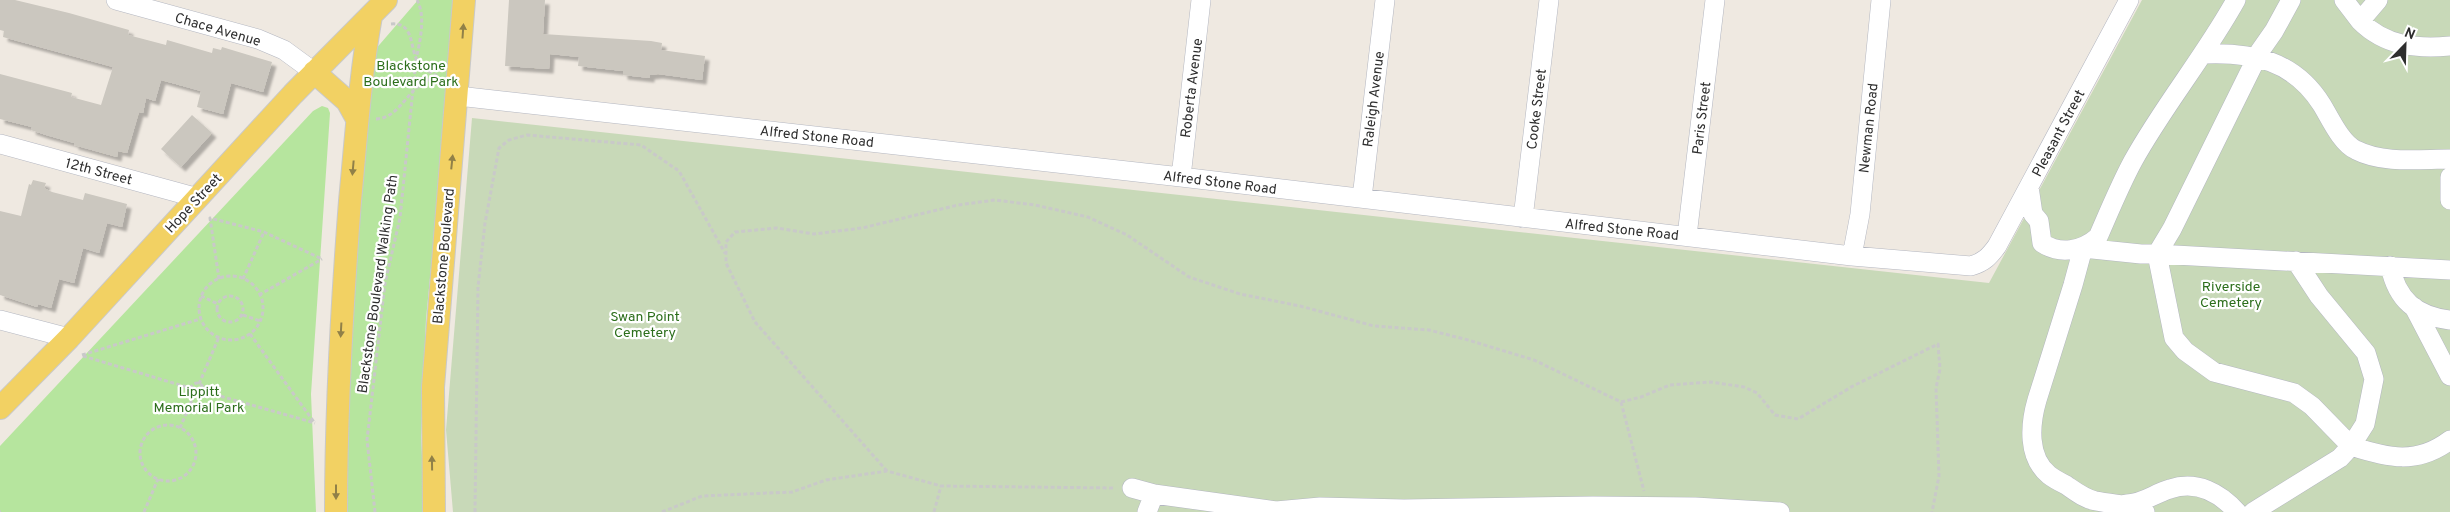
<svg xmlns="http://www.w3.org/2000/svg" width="2450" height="512" font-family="Overpass,sans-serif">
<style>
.green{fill:#b6e59e}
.cemetery{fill:#c8d9b8}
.building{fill:#cbc7bf;filter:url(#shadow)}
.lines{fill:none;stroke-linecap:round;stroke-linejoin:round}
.minor-casing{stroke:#b4b7c1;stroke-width:20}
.major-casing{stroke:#c9c9c9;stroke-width:24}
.path{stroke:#c9c9c9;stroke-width:3;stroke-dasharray:4 2.5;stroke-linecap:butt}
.minor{stroke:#fff;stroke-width:19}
.major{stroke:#f2d163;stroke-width:22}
.oneway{fill:#908048}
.labels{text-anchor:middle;stroke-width:4.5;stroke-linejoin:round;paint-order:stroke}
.street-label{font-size:14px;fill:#2e2e2e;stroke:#fff}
.park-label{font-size:14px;fill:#2c6e1b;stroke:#fff}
</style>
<defs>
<filter id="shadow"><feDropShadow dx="4.5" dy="4.5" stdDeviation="1" flood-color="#0004"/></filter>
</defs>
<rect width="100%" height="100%" fill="#efe9e1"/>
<path class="green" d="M418 0H457L426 319 421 437 425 512H346L348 317 374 51Z
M322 106 328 108 330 113 311 394 316 512H0V446L313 111Z"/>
<path class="cemetery" d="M2142 0H2450V512H453L446 430 472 118 1989 283Z"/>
<path class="building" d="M0 0H15L69 13 129 30 128 35 166 45 167 40 212 53 213 48 221 50 222 47 272 62 263 92 231 83 223 114 197 107 201 91 161 80 155 101 146 98 143 113 139 112 127 153 118 151 117 157 74 145V143L46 135 31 130 32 127 0 119V74L72 93 71 97 101 105 113 67 3 37 4 31 0 30Z
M509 0H545L543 34 651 41 662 43 661 50 705 56 702 80 658 74 650 75V78L623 75V71L578 66 579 57 550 54 549 69 505 66Z
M192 115 212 133 181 167 161 149Z
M33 180 46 183 44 188 52 192 83 200 85 193 127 204 122 227 107 223 99 253 83 248 74 283 59 279 51 308 38 304 37 307 0 295V211L21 216 29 184 31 185Z"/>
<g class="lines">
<g class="minor-casing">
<path id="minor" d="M116 0 258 39 284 50 314 72
M2344 0 2360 21 2378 0
M2360 21C2385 46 2416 49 2450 46
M2204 54C2252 52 2294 60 2322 105 2330 118 2341 143 2356 150 2383 164 2420 159 2450 159
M458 96 1181 177 1852 256 1971 266C1984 262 1989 257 1997 246L2129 0
M0 144 198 198
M1181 177 1201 0
M2450 177V200
M2029 187 2033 214 2039 221 2042 243C2060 255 2082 251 2098 237 2109 212 2120 185 2133 161 2164 105 2205 56 2236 0
M1362 198 1385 0
M1523 218 1549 0
M1687 236 1715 0
M1852 256 1860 214 1881 0
M2296 261 2319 296 2366 353 2374 379 2365 424 2351 446 2312 406 2294 393 2214 372 2185 351 2174 338 2157 254 2450 270
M2390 266C2397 300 2416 316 2450 320
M2414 307 2450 376
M0 320 69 338
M1132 488 1154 494 1276 511 1320 507 1404 509 1593 506 1695 507 1780 512
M2126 504C2143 504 2155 493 2170 489 2197 480 2220 493 2237 512
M1147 512 1154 494
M2145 512C2127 503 2115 505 2096 501 2085 499 2076 492 2066 485 2060 482 2054 479 2049 475 2027 457 2030 424 2037 400L2073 285 2083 248 2141 254H2157L2172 229 2260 51 2274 31 2291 0
M2253 512 2340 458 2351 446C2388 458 2417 465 2450 440"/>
</g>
<g class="major-casing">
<path id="major" d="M314 72 347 101 357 119
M0 408 69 338 293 94 386 0
M336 512C336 408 342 305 350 201 356 139 360 77 371 16
M434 512 433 387 464 0"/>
</g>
<path class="path" d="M391 24C413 22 410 44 416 58 420 67 430 72 437 76
M376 119C403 118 408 81 439 77
M199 308a32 32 0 1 1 64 0a32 32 0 1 1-64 0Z
M219 279 210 218 264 232 322 259
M243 279 264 232
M259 295 322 259
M217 309a13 13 0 1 1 26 0a13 13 0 1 1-26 0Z
M201 296 218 304
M243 315 260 321
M250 334 314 422
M82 355 200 319
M83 356 190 388
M191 389a6 6 0 1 1 12 0a6 6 0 1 1-12 0Z
M199 384 219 337
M202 391 315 423
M1621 402 1644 491
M140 453a28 28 0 1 1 56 0a28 28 0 1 1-56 0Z
M180 428 194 395
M887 471 755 322 726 263V242L735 232 777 228 814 234 862 228 958 205 995 200 1035 205 1088 217 1127 235 1189 277 1240 294 1300 306 1374 326 1429 330 1468 340 1534 360 1621 402 1641 397 1670 385 1711 382 1744 387 1757 393 1775 415 1798 419 1853 386 1938 344 1940 369 1936 388 1939 476 1932 512
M0 512H1
M144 512 158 479
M375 512 367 440 385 283 400 218 416 59C420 42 426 16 417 0
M475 512 478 287 485 223 499 148 509 140 527 135 641 145 679 171 725 253
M662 512 702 496 792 492 826 480 887 471 941 486 1115 488
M934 512 941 486"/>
<use href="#minor" class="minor"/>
<use href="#major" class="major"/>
</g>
<defs><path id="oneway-solid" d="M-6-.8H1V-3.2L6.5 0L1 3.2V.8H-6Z" transform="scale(1.25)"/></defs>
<g class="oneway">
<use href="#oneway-solid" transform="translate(463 31) rotate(-86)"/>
<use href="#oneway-solid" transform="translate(452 162) rotate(-84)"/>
<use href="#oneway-solid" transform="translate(353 168) rotate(95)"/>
<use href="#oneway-solid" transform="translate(341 330) rotate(93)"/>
<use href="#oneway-solid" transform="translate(432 463) rotate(-91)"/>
<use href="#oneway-solid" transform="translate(336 492) rotate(90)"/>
</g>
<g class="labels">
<g class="street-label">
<text transform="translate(218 29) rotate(16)" y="5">Chace Avenue</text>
<text transform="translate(1191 88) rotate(-83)" y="5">Roberta Avenue</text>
<text transform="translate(1373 99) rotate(-83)" y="5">Raleigh Avenue</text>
<text transform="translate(1536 109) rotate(-83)" y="5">Cooke Street</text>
<text transform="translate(1701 118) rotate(-83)" y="5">Paris Street</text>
<text transform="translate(1868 128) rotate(-84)" y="5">Newman Road</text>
<text transform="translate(2058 133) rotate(-62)" y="5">Pleasant Street</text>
<text transform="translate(817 136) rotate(6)" y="5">Alfred Stone Road</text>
<text transform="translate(99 171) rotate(15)" y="5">12th Street</text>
<text transform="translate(1220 182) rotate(7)" y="5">Alfred Stone Road</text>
<text transform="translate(193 203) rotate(-47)" y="5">Hope Street</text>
<text transform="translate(1622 229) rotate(6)" y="5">Alfred Stone Road</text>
<text transform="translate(443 256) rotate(-85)" y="5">Blackstone Boulevard</text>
<text transform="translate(377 284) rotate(-82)" y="5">Blackstone Boulevard Walking Path</text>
</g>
<g class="park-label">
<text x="411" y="70">Blackstone<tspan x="411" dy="16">Boulevard Park</tspan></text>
<text x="2231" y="291">Riverside<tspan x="2231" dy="16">Cemetery</tspan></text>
<text x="645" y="321">Swan Point<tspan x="645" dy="16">Cemetery</tspan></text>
<text x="199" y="396">Lippitt<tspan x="199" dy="16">Memorial Park</tspan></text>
</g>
</g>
<g transform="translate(2405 45) rotate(23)" stroke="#ffffff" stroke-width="4" paint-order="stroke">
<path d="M0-4L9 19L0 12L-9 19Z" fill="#2e2e2e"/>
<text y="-8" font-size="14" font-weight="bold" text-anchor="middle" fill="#2e2e2e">N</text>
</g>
</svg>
